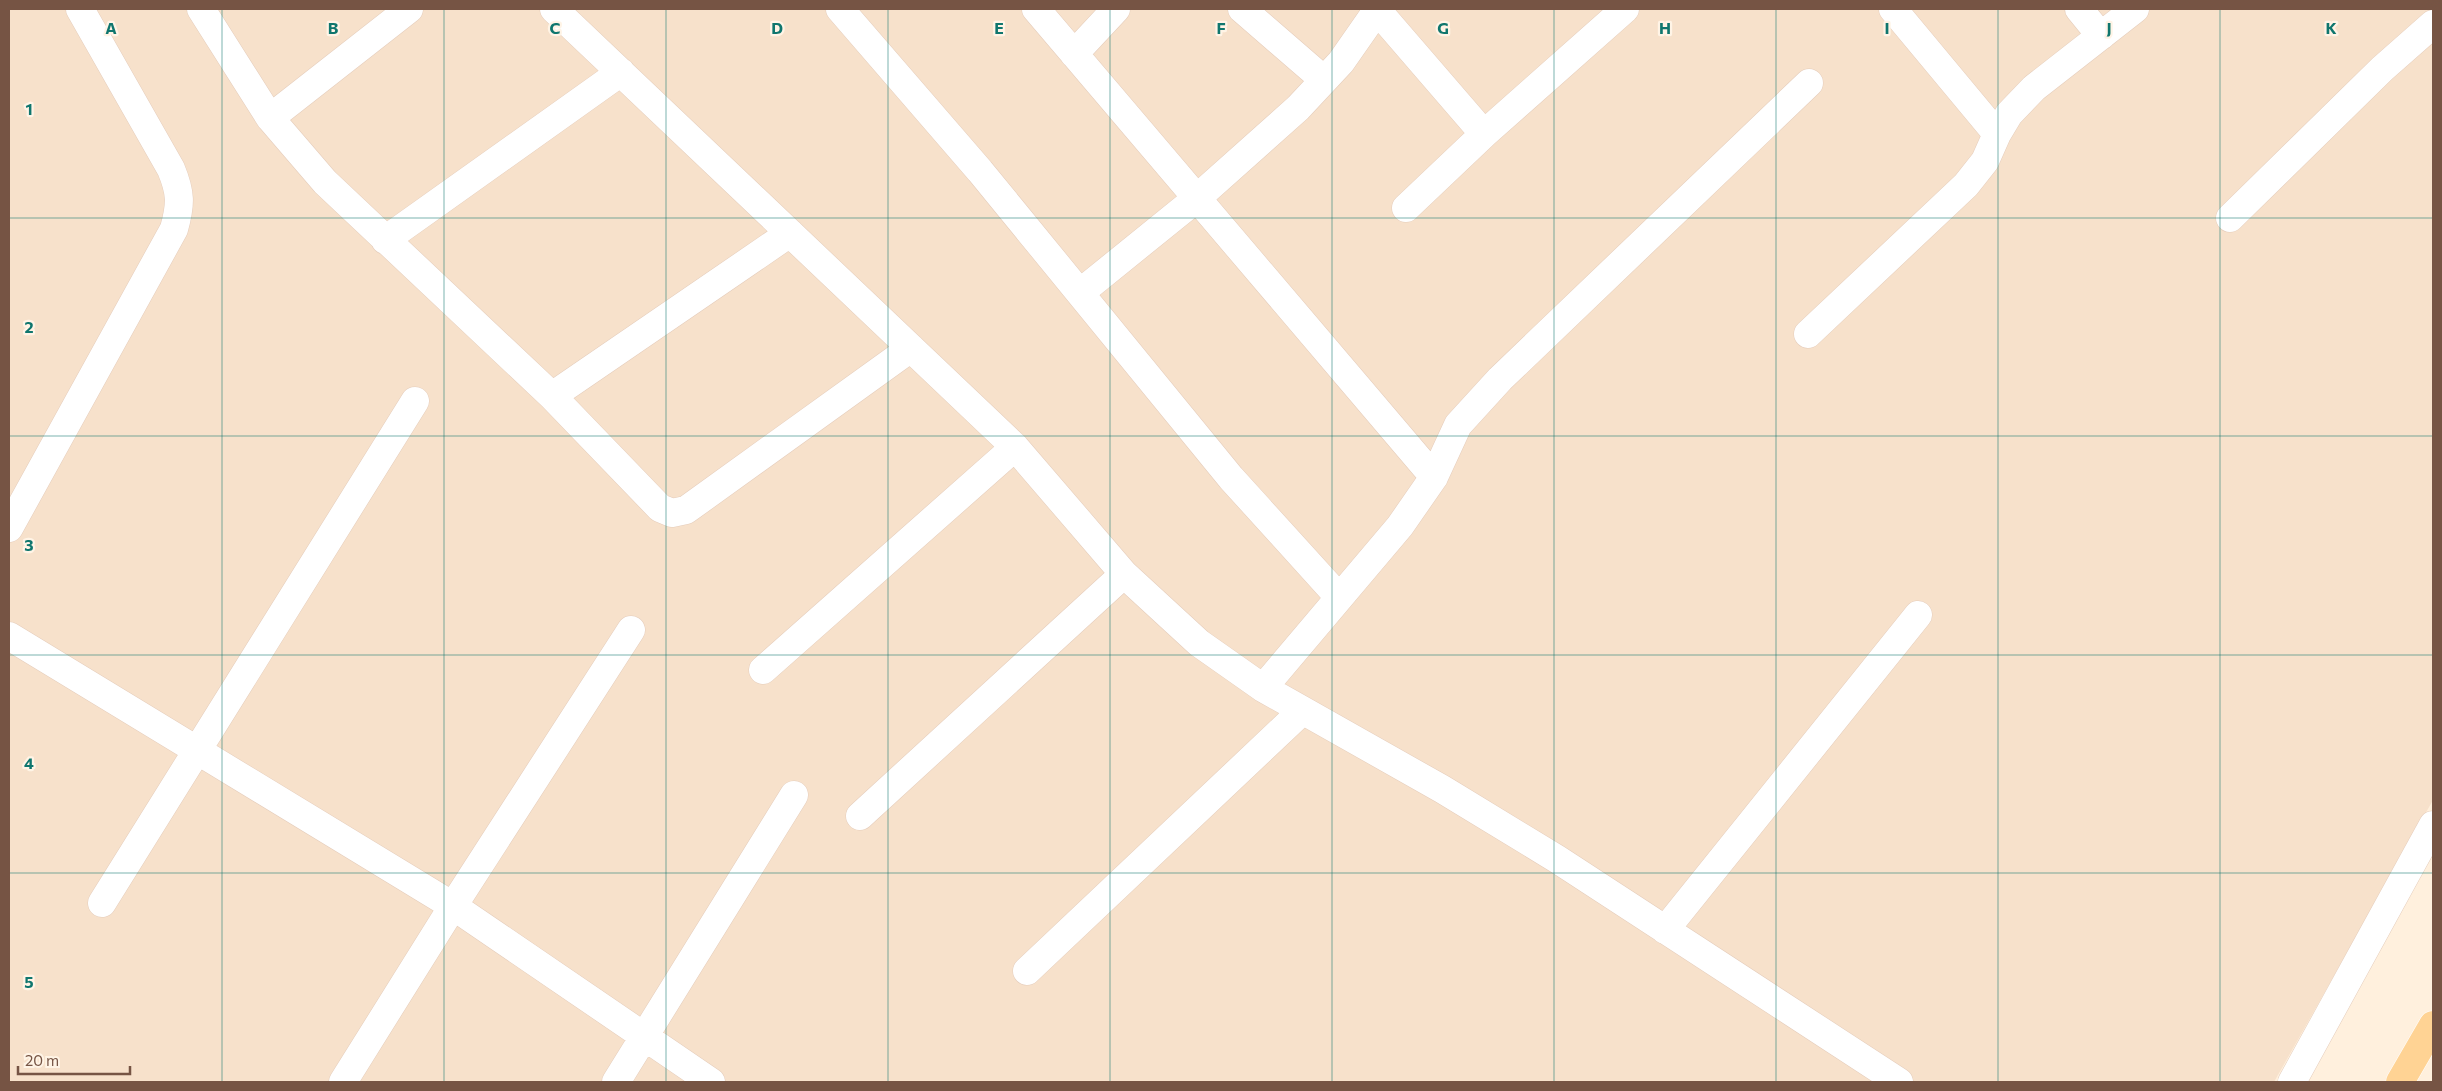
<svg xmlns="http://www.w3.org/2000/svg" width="2442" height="1091" font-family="Commissioner,sans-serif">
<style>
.residential{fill:#f7e1cb}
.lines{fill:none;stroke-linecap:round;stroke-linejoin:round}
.minor-casing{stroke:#e5cdbc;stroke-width:29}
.major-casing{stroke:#fff;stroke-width:29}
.minor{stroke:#fff;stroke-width:28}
.major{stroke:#ffd394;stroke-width:28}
.grid{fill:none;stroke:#0f766e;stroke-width:1;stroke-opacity:0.55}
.grid-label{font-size:16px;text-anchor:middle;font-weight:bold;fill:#0f766e;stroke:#fff4e6;stroke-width:4.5;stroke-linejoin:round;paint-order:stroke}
</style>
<rect width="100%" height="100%" fill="#fff0dd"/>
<path class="residential" d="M9 9H2433V800L2274 1082H9Z"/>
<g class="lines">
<g class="minor-casing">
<path id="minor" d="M201 9 270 118 325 182 552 396 660 508 672 513 686 510 911 348
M554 9 1015 447 1124 574 1199 643 1263 688 1442 789 1557 859 1899 1082
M840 9 980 171 1231 478 1338 596
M1036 9 1434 477
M1242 9 1324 80
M1893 9 1997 134
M2079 9 2101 36
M1377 10 1484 134
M1074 54 1116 9
M270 118 409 9
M1406 208 1484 134 1625 9
M2230 218 2382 69 2433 24
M385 240 621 72
M1081 292 1196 199 1298 108 1341 62 1378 9
M1808 334 1966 185 1985 161 1997 134 2009 114 2034 88 2135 9
M552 396 790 233
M9 528 174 229C181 204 181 193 171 169L80 9
M9 636 453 906 711 1082
M763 670 1015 447
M1263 688 1400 526 1434 477 1458 425 1500 379 1809 83
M860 816 1124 574
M102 903 415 401
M1665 930 1918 615
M1027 971 1302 711
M343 1082 453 906 631 630
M616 1082 794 795
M2292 1082 2433 825"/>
</g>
<g class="major-casing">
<path id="major" d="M2400 1082 2433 1025"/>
</g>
<use href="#minor" class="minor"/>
<use href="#major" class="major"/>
</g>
<path class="grid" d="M222 9V1082M444 9V1082M666 9V1082M888 9V1082M1110 9V1082M1332 9V1082M1554 9V1082M1776 9V1082M1998 9V1082M2220 9V1082M9 218H2433M9 436H2433M9 655H2433M9 873H2433"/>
<g class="grid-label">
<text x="111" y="34">A</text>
<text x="333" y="34">B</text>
<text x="555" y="34">C</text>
<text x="777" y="34">D</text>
<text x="999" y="34">E</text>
<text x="1221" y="34">F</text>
<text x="1443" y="34">G</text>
<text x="1665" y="34">H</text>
<text x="1887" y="34">I</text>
<text x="2109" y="34">J</text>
<text x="2331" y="34">K</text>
<text x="29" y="115">1</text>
<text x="29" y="333">2</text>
<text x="29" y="551">3</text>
<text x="29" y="769">4</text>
<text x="29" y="988">5</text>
</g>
<rect width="2442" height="1091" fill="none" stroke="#765444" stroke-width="20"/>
<path d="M18 1066v8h112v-8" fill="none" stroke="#765444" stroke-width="2.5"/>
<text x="25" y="1066" font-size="15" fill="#765444" stroke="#fff4e6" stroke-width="4" paint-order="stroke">20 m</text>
</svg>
